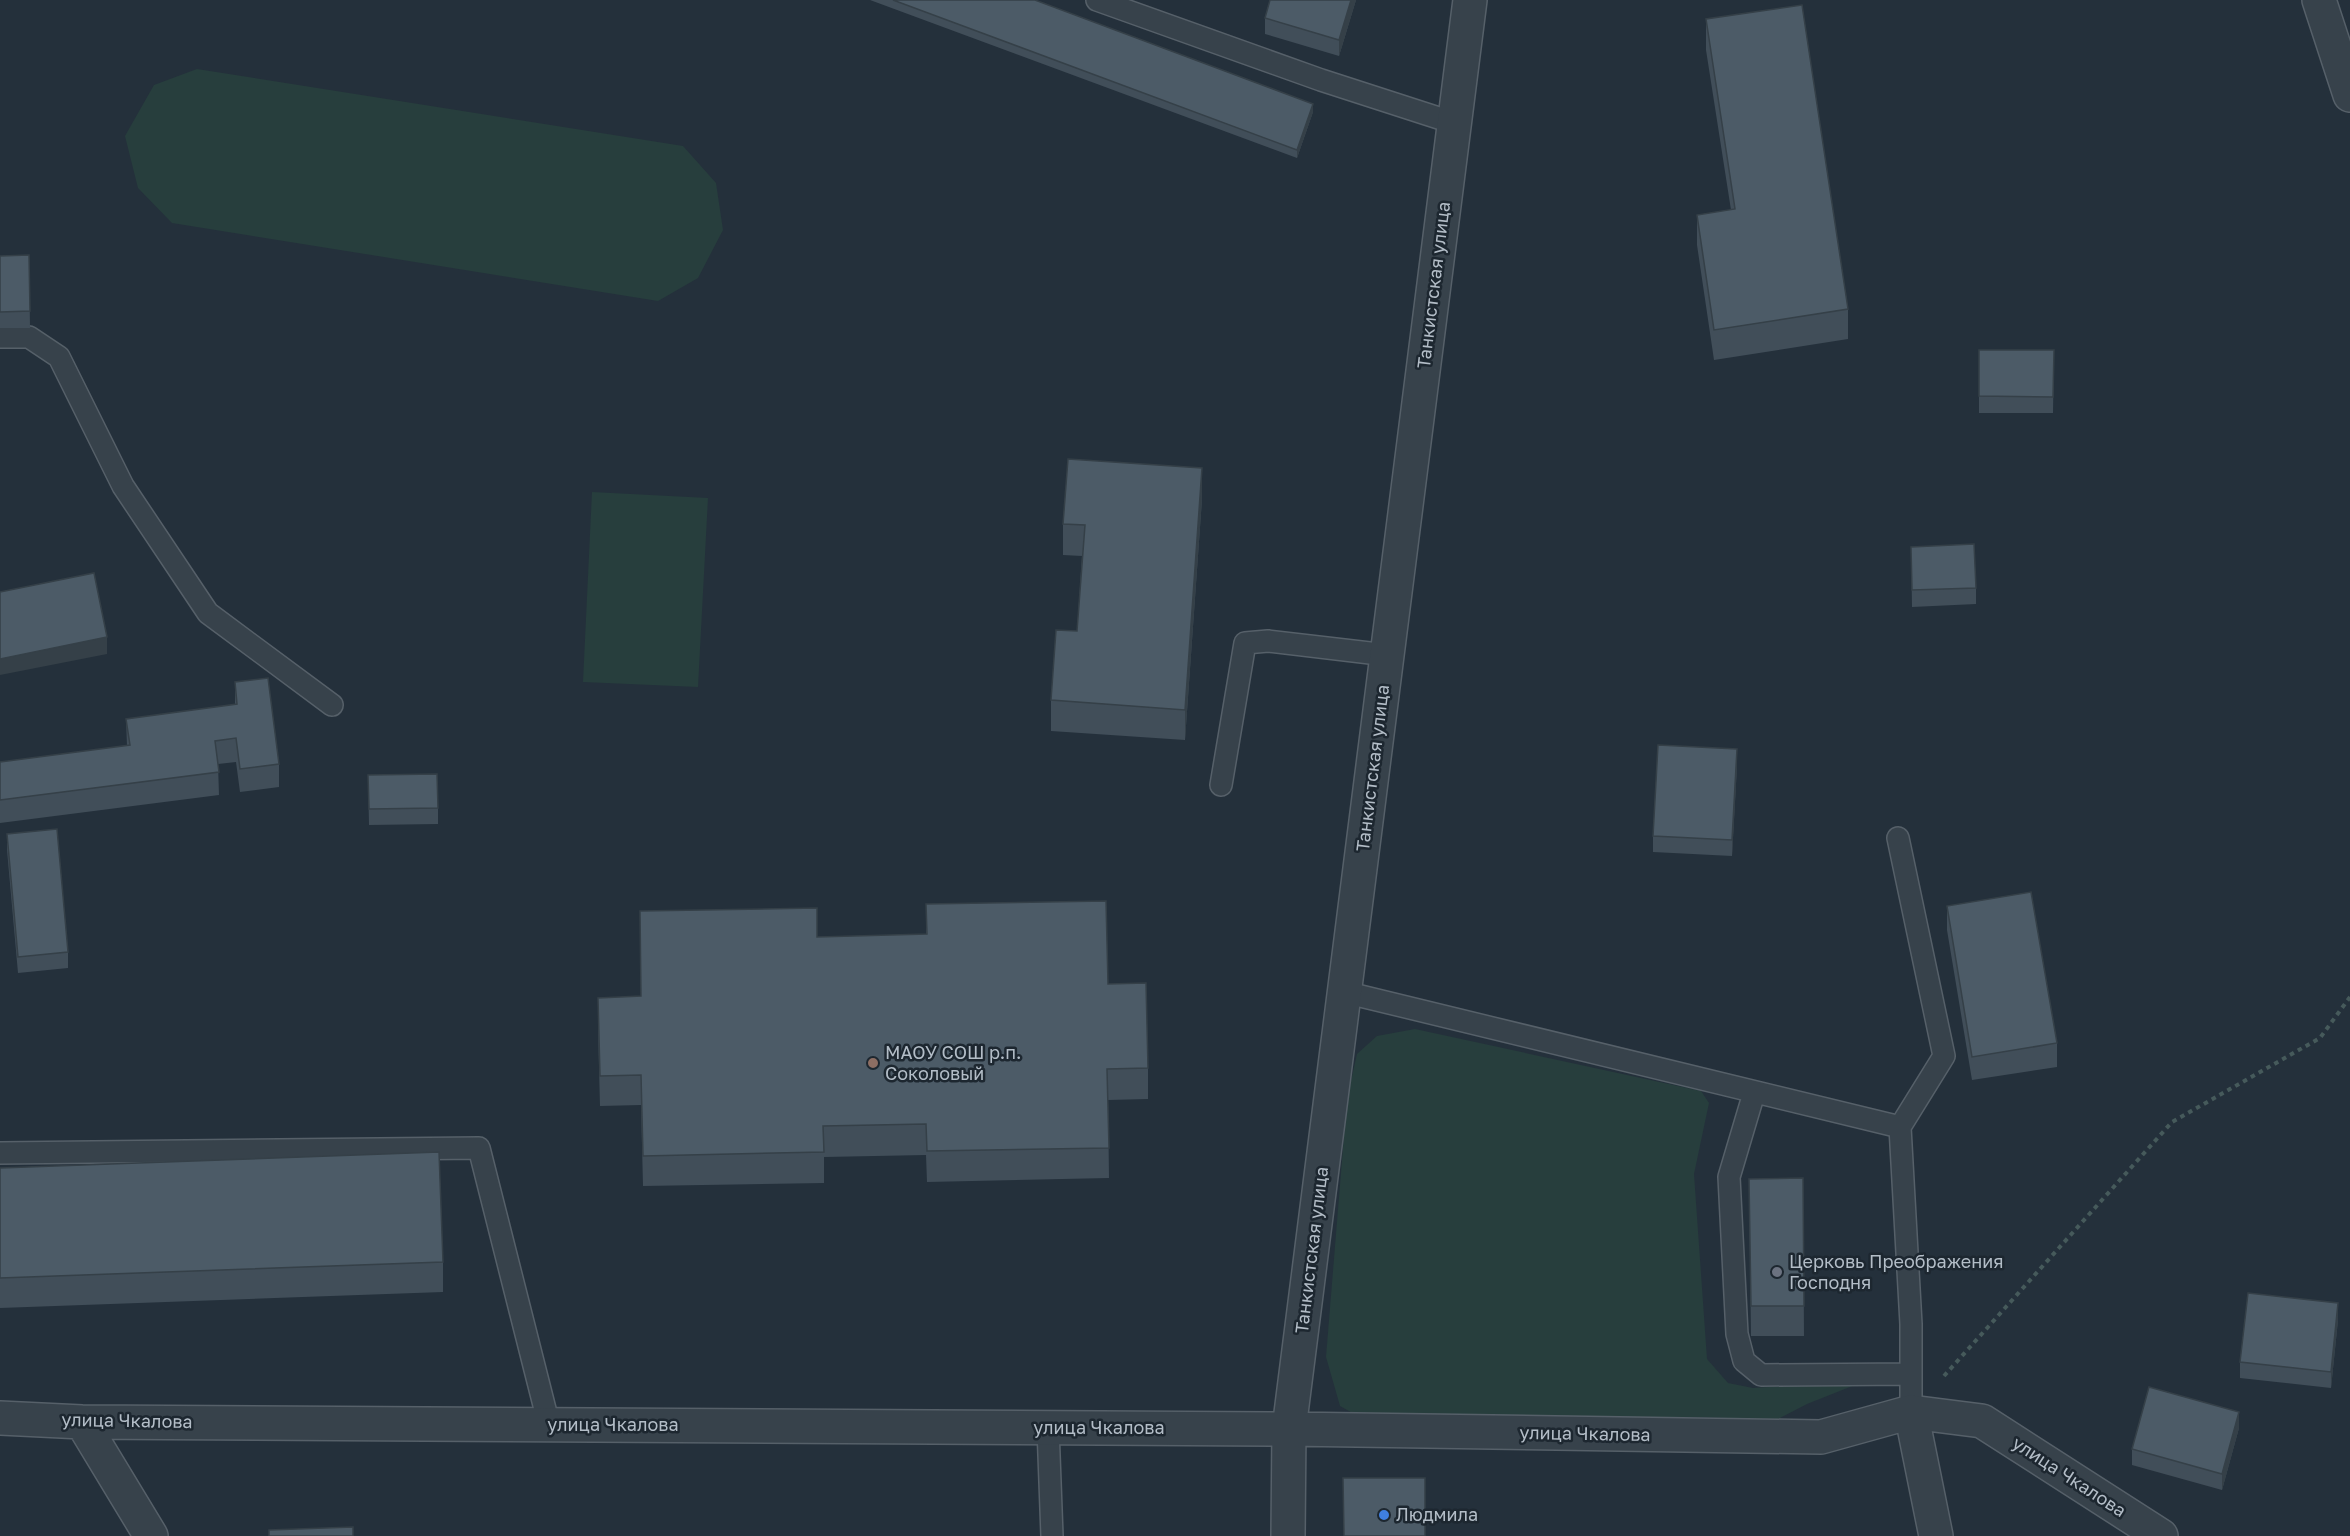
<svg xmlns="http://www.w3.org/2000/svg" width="2350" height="1536" font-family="'Golos Text',sans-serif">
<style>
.green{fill:#273e3d}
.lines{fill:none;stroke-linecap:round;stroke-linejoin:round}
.service-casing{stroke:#566069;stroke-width:24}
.minor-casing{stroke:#566069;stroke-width:36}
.path{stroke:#465a5b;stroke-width:4;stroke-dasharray:4.5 4.5;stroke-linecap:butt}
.service{stroke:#37424b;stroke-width:21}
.minor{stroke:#37424b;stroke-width:33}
.wall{fill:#414e59}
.shaded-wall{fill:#354048}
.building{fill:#4c5b67;stroke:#354048;stroke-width:1.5}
.education-dot{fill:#8d6e63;stroke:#1d2730;stroke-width:2}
.worship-dot{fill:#6b7280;stroke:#1d2730;stroke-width:2}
.shop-dot{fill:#3f7fe0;stroke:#1d2730;stroke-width:2}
.labels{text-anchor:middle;stroke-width:5;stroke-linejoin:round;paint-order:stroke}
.street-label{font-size:18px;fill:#b3bdc7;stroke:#1d2730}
.poi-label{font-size:18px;fill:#b3bdc7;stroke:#1d2730;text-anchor:start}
</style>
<rect width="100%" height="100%" fill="#24303b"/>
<path class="green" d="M197 69 683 146 716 183 723 230 698 278 658 301 172 223 138 188 125 136 154 85Z
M592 492 708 498 698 687 583 682Z
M1415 1029 1701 1091 1709 1103 1694 1174 1707 1359 1728 1383 1753 1388 1865 1381 1807 1404 1778 1419 1680 1417 1367 1421 1340 1406 1326 1357 1347 1099 1357 1054 1377 1036Z"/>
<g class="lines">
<g class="service-casing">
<path id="service" d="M1097 0 1321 80 1454 123
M0 337H29L59 357 123 486 208 613 332 705
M1221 785 1245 643 1268 641 1387 655
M1898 838 1944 1056 1900 1127
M1344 992 1900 1127 1911 1324V1412
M1754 1093 1729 1177 1737 1334 1744 1361 1761 1375 1911 1374
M0 1153 479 1148 549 1425
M1048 1428 1052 1536"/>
</g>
<g class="minor-casing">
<path id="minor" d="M2319 0 2350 95
M1911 1412 1936 1536
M0 1418 82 1422 1289 1429 1821 1437 1911 1412 1982 1421 2161 1536
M82 1422 151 1536
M1288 1536 1289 1429 1470 0"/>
</g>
<path class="path" d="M1944 1376 2172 1122 2320 1038 2350 997"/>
<use href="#service" class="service"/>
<use href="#minor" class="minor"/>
</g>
<path class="wall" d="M870 0H1035L1313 112 1297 158Z
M1356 0 1339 56 1265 34V18Z
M1706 19 1848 309V339L1714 360 1697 245V215L1731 210 1706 50Z
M29 255 30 328H0V256Z
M1979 350H2054L2053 413H1979Z
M1202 499 1185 740 1051 731V700L1077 631 1082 556 1063 555V524Z
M1911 547 1976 588V604L1912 607Z
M235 682 279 764V787L240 792 236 762 218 764 219 795 0 823V762L127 746 126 719 235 705Z
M1737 766 1732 856 1653 852V836Z
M368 775 438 808V824L369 825Z
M7 834 68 952V968L18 973 7 850Z
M926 904 1108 984 1148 1068V1099L1108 1100 1109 1178 927 1182 926 1155 824 1157V1183L643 1186 641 1105 600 1106 598 1028V998L641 996 640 911 817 937 926 934Z
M1947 906 2057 1043V1067L1972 1080 1947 930Z
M0 1168 443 1262V1292L0 1308Z
M1803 1178 1804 1336H1751L1749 1179Z
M2338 1320 2331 1388 2240 1378V1362Z
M2239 1428 2222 1490 2132 1465V1449Z"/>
<path class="shaded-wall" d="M1351 0H1356L1339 56V40Z
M1313 104V112L1297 158V150Z
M1202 468V499L1185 740V710Z
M107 637V654L0 675V659Z
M1737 749V766L1732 856V840Z
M2338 1303V1320L2331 1388V1372Z
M2239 1412V1428L2222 1490V1474Z"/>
<path class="building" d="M893 0H1035L1313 104 1297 150Z
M1270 0H1351L1339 40 1265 18Z
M1802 5 1848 309 1714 330 1697 215 1735 209 1706 19Z
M29 255 30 311 0 312V256Z
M1979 350H2054L2053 397 1979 396Z
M1068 459 1202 468 1185 710 1051 700 1056 630 1077 631 1085 525 1063 524Z
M1974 544 1976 588 1912 590 1911 547Z
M94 573 107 637 0 659V592Z
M268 678 279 764 240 769 236 738 215 741 219 772 0 800V762L130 745 126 719 237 704 235 682Z
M1658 745 1737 749 1732 840 1653 836Z
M437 774 438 808 369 809 368 775Z
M57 829 68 952 18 957 7 834Z
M2031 892 2057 1043 1972 1057 1947 906Z
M1106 901 1108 984 1146 983 1148 1068 1107 1069 1109 1148 927 1151 926 1124 823 1126 824 1152 643 1156 641 1075 600 1076 598 998 641 996 640 911 817 908V937L927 934 926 904Z
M439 1152 443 1262 0 1278V1168Z
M1803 1178 1804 1306H1751L1749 1179Z
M2248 1293 2338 1303 2331 1372 2240 1362Z
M2149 1387 2239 1412 2222 1474 2132 1449Z
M1343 1478H1425V1536H1344Z
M353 1527V1536H269V1530Z"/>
<circle class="education-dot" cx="873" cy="1063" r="6"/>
<circle class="worship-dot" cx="1777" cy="1272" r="6"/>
<circle class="shop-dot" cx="1384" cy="1515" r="6"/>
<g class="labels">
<g class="street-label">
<text transform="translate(1434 285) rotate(-83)" y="6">Танкистская улица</text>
<text transform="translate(1373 768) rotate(-83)" y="6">Танкистская улица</text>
<text transform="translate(1312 1250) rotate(-83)" y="6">Танкистская улица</text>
<text transform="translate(127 1421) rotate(1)" y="6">улица Чкалова</text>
<text x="613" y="1431">улица Чкалова</text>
<text x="1099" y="1434">улица Чкалова</text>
<text transform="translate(1585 1434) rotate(1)" y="6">улица Чкалова</text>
<text transform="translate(2069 1477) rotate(33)" y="6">улица Чкалова</text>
</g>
<g class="poi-label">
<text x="885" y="1059">МАОУ СОШ р.п.<tspan x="885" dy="21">Соколовый</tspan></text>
<text x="1789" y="1268">Церковь Преображения<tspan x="1789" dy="21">Господня</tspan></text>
<text x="1396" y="1521">Людмила</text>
</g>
</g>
</svg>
